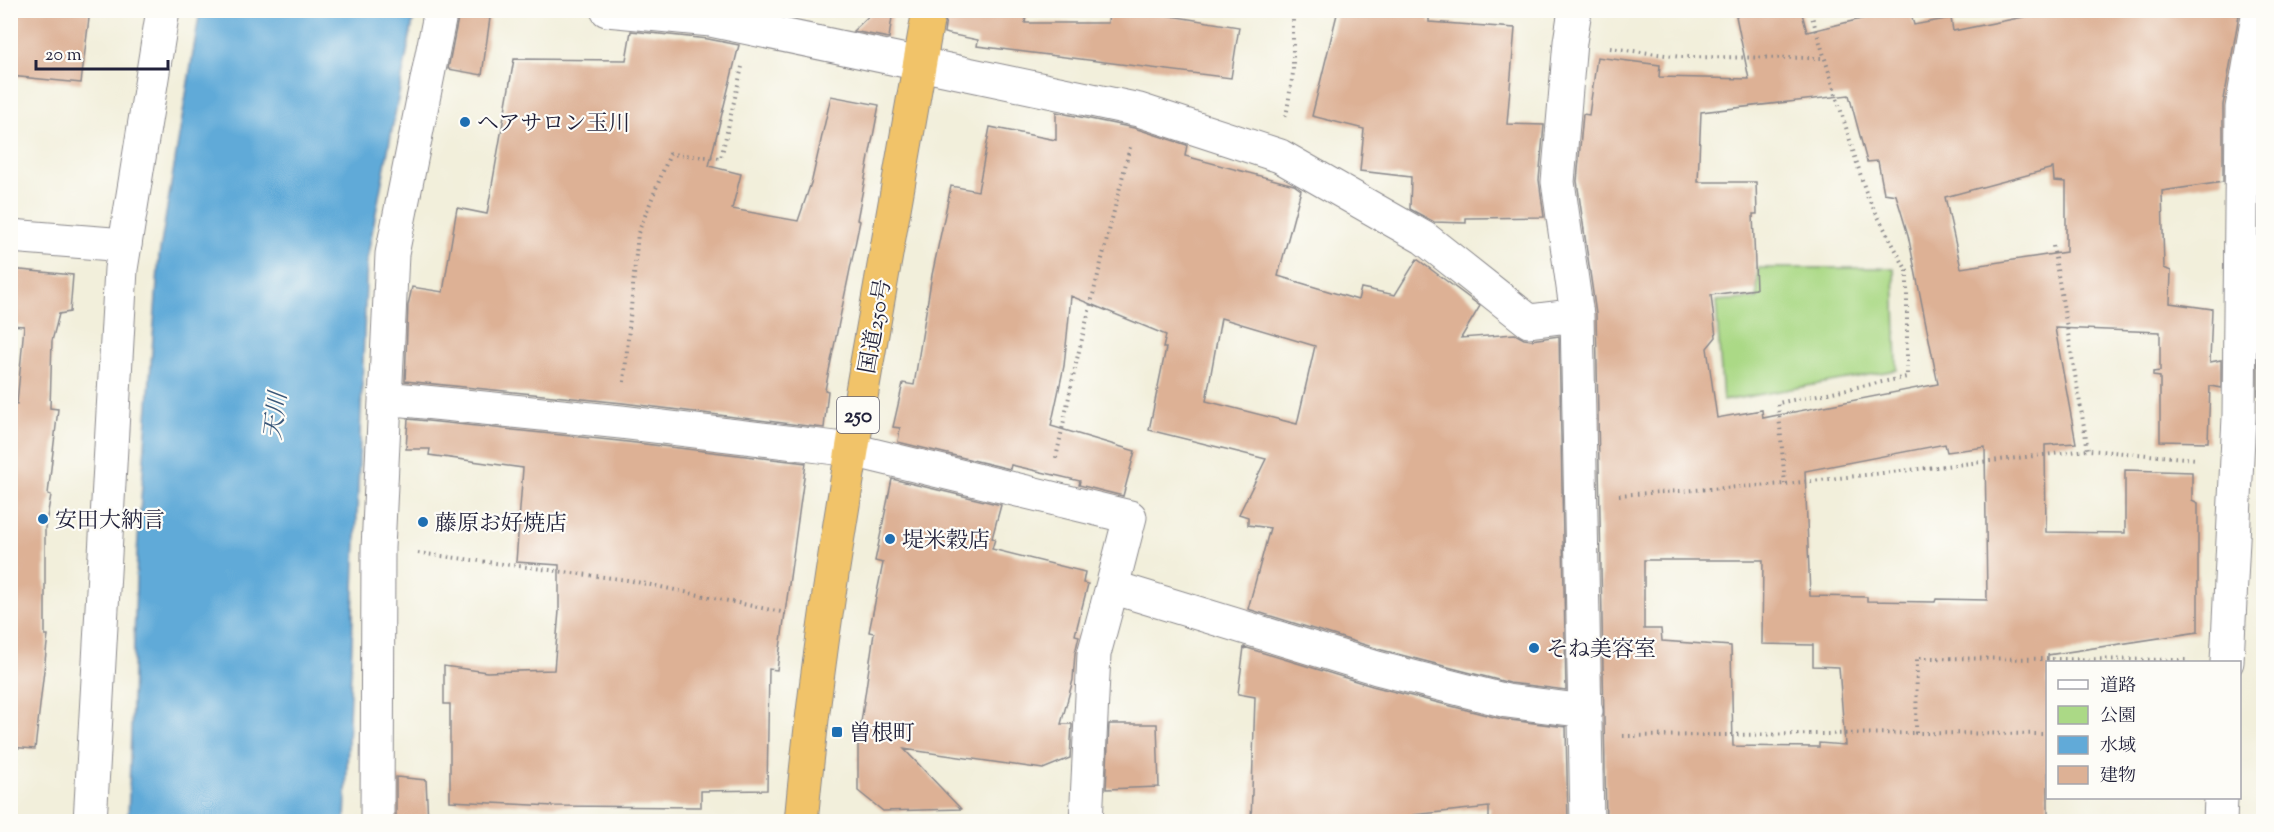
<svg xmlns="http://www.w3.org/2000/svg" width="2274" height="832" font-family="'Sorts Mill Goudy','Noto Serif JP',serif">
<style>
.green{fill:#abd986;stroke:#667e60;stroke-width:1.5}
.water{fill:#61aad8;stroke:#42668a;stroke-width:1.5}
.building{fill:#ddb195;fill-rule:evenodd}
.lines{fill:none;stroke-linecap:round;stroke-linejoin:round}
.minor-casing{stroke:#8a888b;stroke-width:35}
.tertiary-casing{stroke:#8a888b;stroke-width:35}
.trunk-casing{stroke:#8a888b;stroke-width:35}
.path{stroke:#8a888b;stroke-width:4;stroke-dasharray:1.5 4.5;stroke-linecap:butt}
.minor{stroke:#fff;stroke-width:33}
.tertiary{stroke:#fff;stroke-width:33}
.trunk{stroke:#f1c369;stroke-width:33}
.poi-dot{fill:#1f6fb2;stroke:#fdfcf7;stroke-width:2}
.labels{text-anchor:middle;stroke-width:4.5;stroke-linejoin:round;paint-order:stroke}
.shield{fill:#fdfcf7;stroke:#646373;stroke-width:1.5}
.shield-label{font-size:21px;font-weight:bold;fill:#22223b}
.poi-label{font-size:22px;fill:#22223b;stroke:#fdfcf7;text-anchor:start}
.street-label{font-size:22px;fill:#22223b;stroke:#fdfcf7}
.water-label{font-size:24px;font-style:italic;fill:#3b587a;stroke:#fdfcf7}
</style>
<rect width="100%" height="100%" fill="#fdfcf7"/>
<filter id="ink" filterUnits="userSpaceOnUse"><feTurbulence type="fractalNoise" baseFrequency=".0167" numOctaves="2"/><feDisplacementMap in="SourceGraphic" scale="12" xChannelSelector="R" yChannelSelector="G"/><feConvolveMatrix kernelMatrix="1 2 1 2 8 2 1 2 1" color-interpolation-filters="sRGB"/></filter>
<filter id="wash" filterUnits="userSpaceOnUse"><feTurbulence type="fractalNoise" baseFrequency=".008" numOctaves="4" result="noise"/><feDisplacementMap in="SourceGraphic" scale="24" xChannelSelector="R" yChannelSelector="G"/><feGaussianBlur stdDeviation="1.35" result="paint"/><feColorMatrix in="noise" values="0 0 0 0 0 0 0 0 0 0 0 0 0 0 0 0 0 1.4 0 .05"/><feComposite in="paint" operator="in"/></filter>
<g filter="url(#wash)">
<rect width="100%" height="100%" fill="#f2efdb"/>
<path class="green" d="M1758 268H1894L1897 370 1723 401 1716 301 1757 298Z"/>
<path class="water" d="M200 11H415L367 259 345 821H128L137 553 159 256Z"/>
<g id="blocks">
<path class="building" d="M10 10H90L81 83 10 76Z
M875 10H893L889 38 853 31Z
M947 10H1027L1025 23H1108L1109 10H1134L1239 27 1231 78 977 46 978 40 944 33Z
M1338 10H1429V22L1515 28 1507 124 1544 125 1539 180 1544 217 1466 218V223L1434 222 1410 209 1411 177 1360 171 1364 129 1312 116Z
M1760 10H1801L1807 32 1898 10H1910L1914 25 1951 18 1953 31 2059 10H2194L2239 15 2223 105V182L2162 191 2164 268 2171 271 2170 303 2212 309 2210 362 2221 360V388L2210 386 2208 442 2160 441V377L2153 376V372L2160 371V332L2055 328 2076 443 2045 445 2046 532 2125 533V470L2192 472V500L2198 503V632L2048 655V822H1606L1596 314 1577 181 1583 114 1589 115 1597 57 1660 65 1659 77 1749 79 1736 16ZM1849 95 1867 162 1878 161 1884 193 1896 195 1908 235 1938 384 1763 418 1762 410 1717 418 1707 348 1716 337 1711 295 1756 289 1753 214H1757L1756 182H1698L1701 112ZM2053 168 2054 181 2066 182V252L1961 268 1945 197ZM1945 444 1947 452 1985 447 1987 600 1936 599 1935 602 1867 601V597L1810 596 1805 471ZM1644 560H1763L1762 644 1813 645V666L1839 667 1845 745 1819 743V747L1733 746 1731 646 1662 641 1661 629H1644Z
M459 13 490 18 482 75 448 69Z
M631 31 708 39 739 45 709 166 741 174 732 209 798 221 812 180 831 96 879 105 857 220 860 221 825 390 828 391 824 428 623 403 405 381 408 305 412 287 443 292 457 208 487 214 514 59 626 60Z
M2264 94V177H2260L2261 110Z
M1056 112 1134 128 1187 145 1185 156 1294 185 1301 190 1278 276 1358 300 1361 288 1395 295 1417 259 1480 306 1461 338 1515 334 1524 339 1531 340 1559 336 1566 690 1510 683 1382 650 1248 609 1270 528 1248 525V517L1239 514 1266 459 1149 430 1166 348H1163L1166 335 1071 296 1064 366 1051 426 1135 451 1123 496 1079 485 1080 481 1011 465 1010 469 898 442 900 428 893 427 903 383 914 385 932 275 951 186 978 191 990 127 1056 140ZM1221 318 1315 346 1297 424 1206 401Z
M10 269 73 275 70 312 59 314 52 341 50 408 58 409 48 494 51 495 45 528V635H48L35 749 10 747V403L17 404 24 326 10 325Z
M2264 352V396L2258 395V353Z
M408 419 619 441 806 463 777 670 769 669 767 790 701 791V807L554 806 450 801V704H444V666L487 672 554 670 559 611V565L516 562 523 468 429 455 430 449H406Z
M892 479 1001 505 992 538 995 539 992 549 1085 572 1083 583 1088 584 1075 635 1079 636 1075 653 1073 680 1061 724H1072L1070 758 1043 769 904 749 961 809 883 811 858 791V743L874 633 869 632 883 563 875 561Z
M1244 647 1372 686 1502 719 1566 727 1568 822H1489V807L1413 815V822H1251L1255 697 1238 694Z
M1109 724H1157L1159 787 1106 789Z
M396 777 426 780 428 822H396Z"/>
</g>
</g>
<g filter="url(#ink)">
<use href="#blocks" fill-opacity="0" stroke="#8a888b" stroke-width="1.5"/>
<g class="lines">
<g class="minor-casing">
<path id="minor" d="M607 10 711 20 1139 110 1280 156 1424 238 1529 321 1577 315
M1575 10 1570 42 1558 182 1577 315 1587 822
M10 236 125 245
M385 398 621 422 852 450 1130 517 1112 587 1377 668 1507 701 1586 711
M2227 662 2239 417 2242 108 2259 10
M377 822 378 548 392 254 441 10
M1086 822 1094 654 1112 587
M2220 822 2221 798"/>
</g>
<g class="tertiary-casing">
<path id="tertiary" d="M90 822 121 269 163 10"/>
</g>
<g class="trunk-casing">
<path id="trunk" d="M801 822C815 669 840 519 866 368 887 249 908 130 929 10"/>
</g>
<path class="path" d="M1610 48 1681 57 1824 58
M1286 117 1293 73V10
M2053 246 2088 450
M624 382 638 233 670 154 721 158 742 67
M1056 458 1077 359 1130 147
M1785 484 1778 403 1907 377V271L1867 196 1810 10
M1619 495 1785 484 2088 450 2197 459
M418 553 627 580 786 613
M2048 734 1916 733 1917 658 2188 660
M1623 736 1916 733"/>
<use href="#minor" class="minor"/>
<use href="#tertiary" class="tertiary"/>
<use href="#trunk" class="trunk"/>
</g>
</g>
<g class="poi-dot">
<circle cx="465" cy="122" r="6"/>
<circle cx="43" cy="519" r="6"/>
<circle cx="423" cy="522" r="6"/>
<circle cx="890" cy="539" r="6"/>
<circle cx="1534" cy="648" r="6"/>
<rect x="831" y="726" width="12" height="12" rx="3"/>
</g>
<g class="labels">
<rect class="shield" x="837" y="397" width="42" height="36" rx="4.5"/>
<g class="shield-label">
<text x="858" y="422">250</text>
</g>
<g class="poi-label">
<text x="477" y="130">ヘアサロン玉川</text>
<text x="55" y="527">安田大納言</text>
<text x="435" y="530">藤原お好焼店</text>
<text x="902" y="547">堤米穀店</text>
<text x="1546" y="656">そね美容室</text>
<text x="849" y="740">曽根町</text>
</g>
<g class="street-label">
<text transform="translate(874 326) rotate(-80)" y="8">国道250号</text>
</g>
<g class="water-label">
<text transform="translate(275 416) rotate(-83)" y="8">天川</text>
</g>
</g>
<rect width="2274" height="832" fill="none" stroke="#fdfcf7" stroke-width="36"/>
<rect x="2046" y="661" width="195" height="138" fill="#fdfcf7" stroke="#a5a5ac" stroke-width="1.5"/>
<rect x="2058" y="680" width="30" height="9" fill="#ffffff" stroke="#a5a5ac" stroke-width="1.5"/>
<text x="2100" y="691" font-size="18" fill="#22223b">道路</text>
<rect x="2058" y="706" width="30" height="18" fill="#abd986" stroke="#a5a5ac" stroke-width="1.5"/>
<text x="2100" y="721" font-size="18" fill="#22223b">公園</text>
<rect x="2058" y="736" width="30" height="18" fill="#61aad8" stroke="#a5a5ac" stroke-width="1.5"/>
<text x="2100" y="751" font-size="18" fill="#22223b">水域</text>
<rect x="2058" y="766" width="30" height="18" fill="#ddb195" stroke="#a5a5ac" stroke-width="1.5"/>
<text x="2100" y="781" font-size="18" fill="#22223b">建物</text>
<path d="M36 60v9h132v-9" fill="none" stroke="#22223b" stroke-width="3"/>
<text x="45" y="60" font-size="18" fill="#22223b" stroke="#fdfcf7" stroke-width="4.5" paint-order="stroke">20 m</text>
</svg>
